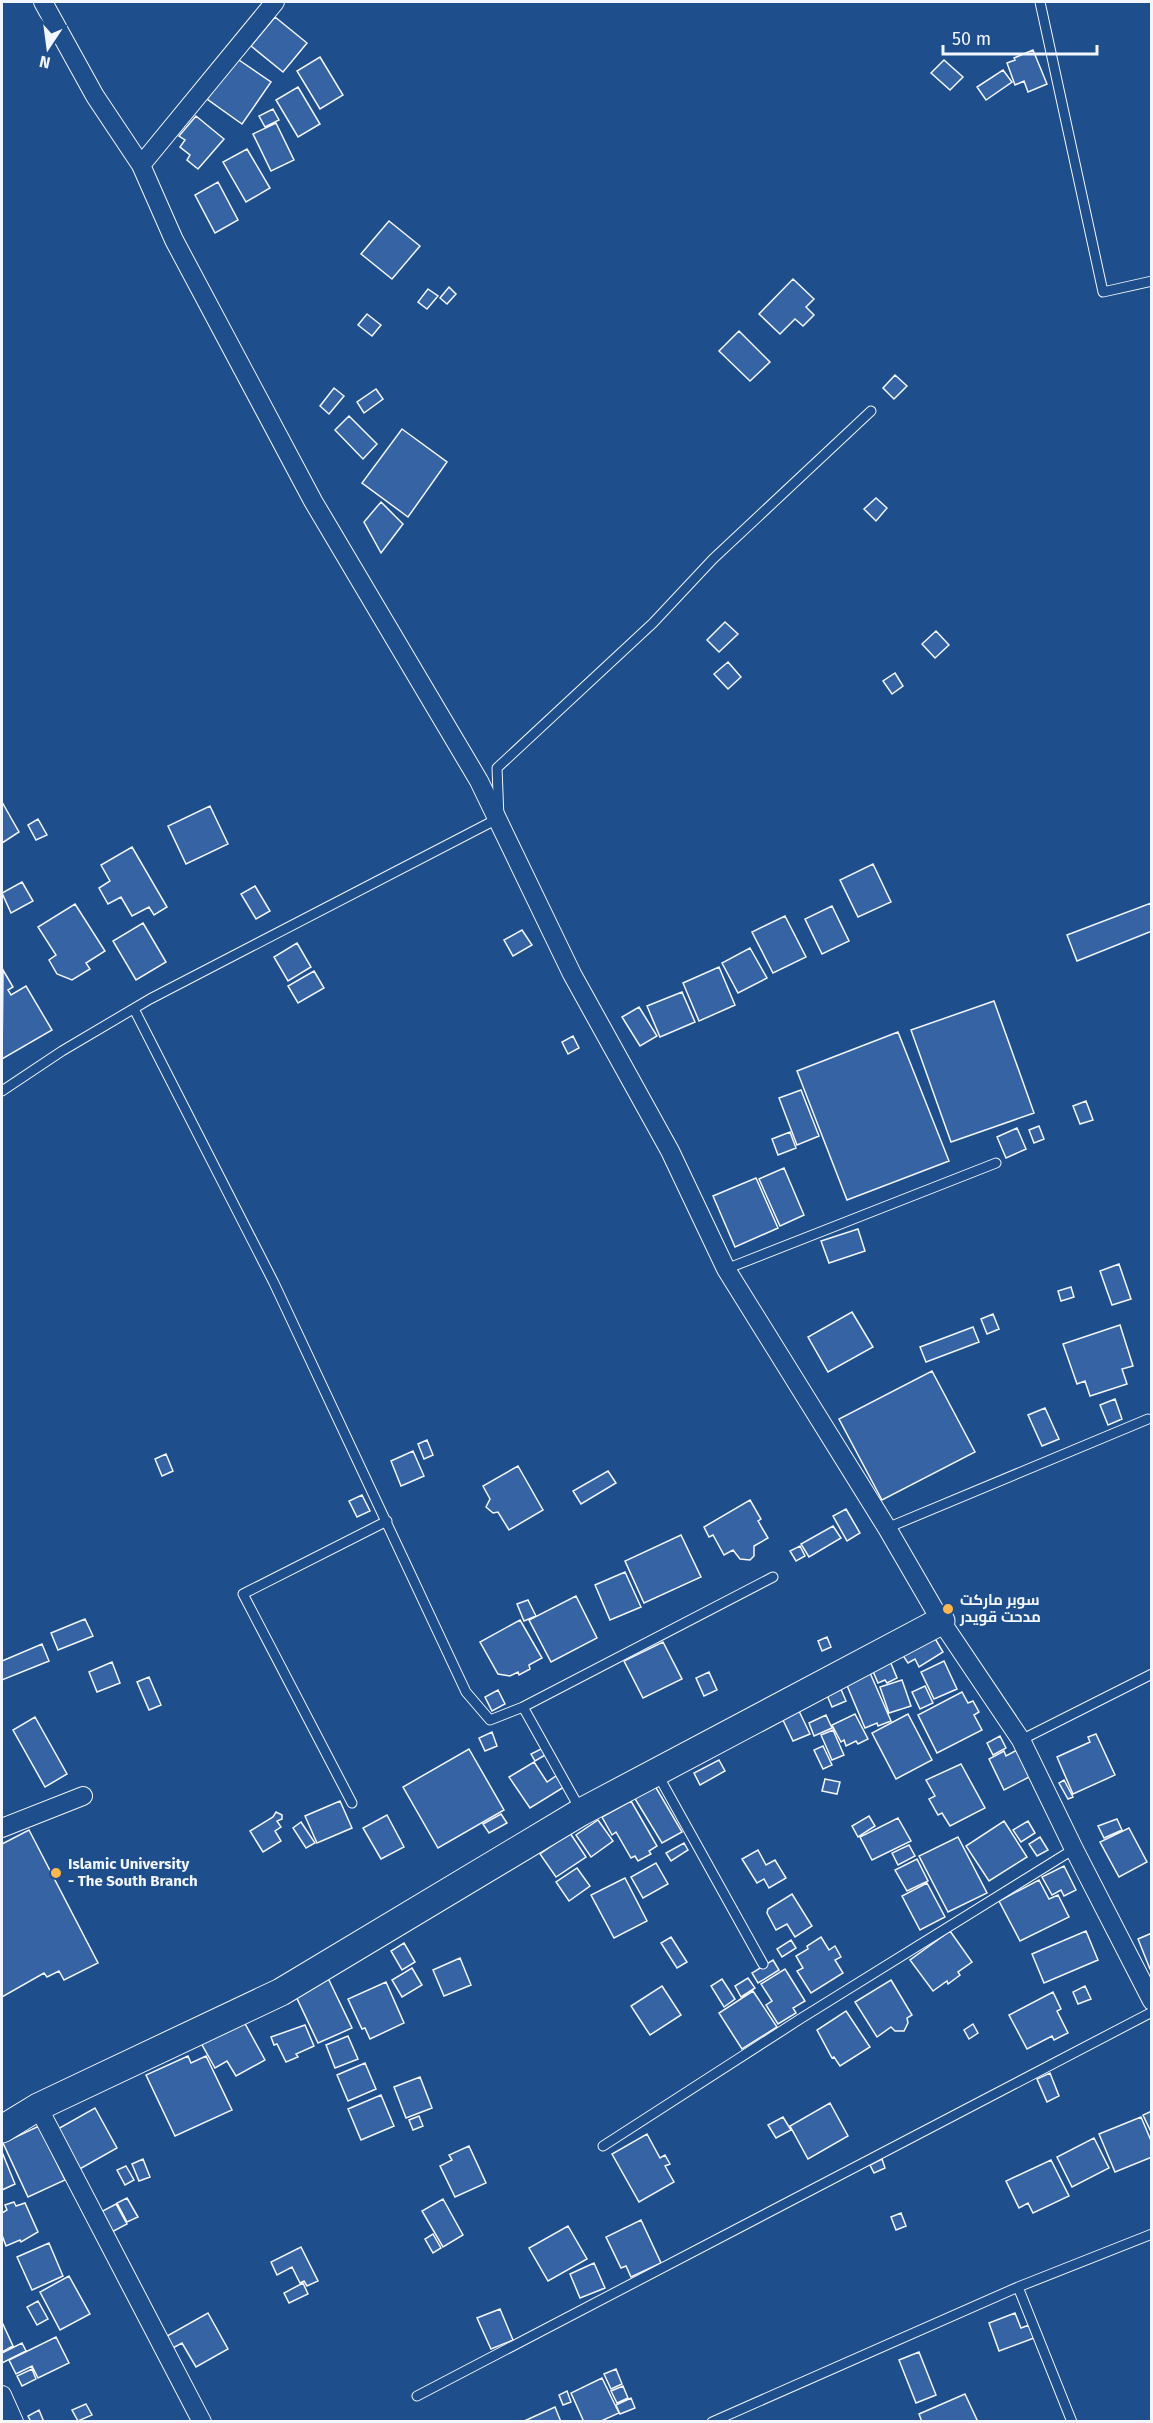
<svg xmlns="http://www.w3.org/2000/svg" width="1153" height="2423" font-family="'Fira Sans',Cairo,sans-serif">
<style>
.building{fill:#3563a3;stroke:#f2f6ff;stroke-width:1.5}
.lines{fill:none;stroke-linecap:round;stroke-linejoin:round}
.lane-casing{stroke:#f2f6ff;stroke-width:11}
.street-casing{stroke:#f2f6ff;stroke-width:20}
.secondary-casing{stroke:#f2f6ff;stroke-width:29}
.lane{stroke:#1f4e8c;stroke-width:9}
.street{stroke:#1f4e8c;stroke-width:18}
.secondary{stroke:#1f4e8c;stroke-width:27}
.poi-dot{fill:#ffb74d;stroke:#1f4e8c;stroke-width:2}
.labels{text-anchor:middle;stroke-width:4.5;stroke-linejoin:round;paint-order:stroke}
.poi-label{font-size:15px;font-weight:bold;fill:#f2f6ff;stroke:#1f4e8c;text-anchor:start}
</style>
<rect width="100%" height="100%" fill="#1f4e8c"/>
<path class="building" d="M275 17 307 43 283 72 251 46Z
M1033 50 1047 84 1028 92 1024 81 1015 85 1007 63 1015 60 1014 58Z
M320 57 343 95 320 109 297 71Z
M236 58 271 82 242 124 207 99Z
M944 60 963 77 950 90 931 73Z
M1003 70 1012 82 986 100 977 87Z
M298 87 320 124 298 137 276 100Z
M273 109 279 120 265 127 259 116Z
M196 116 224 139 198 169 187 160 190 155 180 147 185 140 179 136Z
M276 123 294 160 271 171 253 134Z
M247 149 270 188 246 202 223 162Z
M218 182 238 220 215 233 195 195Z
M389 221 420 246 392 279 361 254Z
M793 279 814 299 806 307 814 315 803 326 795 319 780 334 759 314Z
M449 287 456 294 447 304 440 298Z
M428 289 438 296 427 309 418 302Z
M367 314 381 325 372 336 358 325Z
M739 331 770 362 750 381 719 351Z
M895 375 907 386 894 399 883 388Z
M334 388 344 396 329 414 320 406Z
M376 389 383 399 364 413 357 402Z
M349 416 377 444 363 459 335 430Z
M402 429 447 462 408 517 362 483Z
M876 498 887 508 876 521 864 509Z
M381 502 403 524 381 553 364 522Z
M725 622 738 634 719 652 707 640Z
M936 631 949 645 935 658 922 644Z
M728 662 741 677 728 689 714 674Z
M895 673 903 686 892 694 883 681Z
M2 802 19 832 2 843Z
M210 806 228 844 186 864 168 826Z
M38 819 47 835 36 840 28 825Z
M132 847 167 907 154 915 149 907 132 916 121 897 108 904 99 888 110 881 101 865Z
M873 864 891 902 858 917 840 880Z
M22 882 33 901 11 913 2 893Z
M255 886 270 911 256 919 241 894Z
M1151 903 1152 931 1077 961 1067 935Z
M75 904 105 951 86 963 90 969 72 980 57 974 49 960 56 955 38 927Z
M832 906 849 941 822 954 805 919Z
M785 916 806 957 773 973 752 932Z
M143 923 166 962 136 980 113 941Z
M522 930 532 945 513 956 504 940Z
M297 943 311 967 288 981 274 957Z
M750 948 767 978 738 993 722 963Z
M719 967 735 1005 699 1021 683 983Z
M3 970 13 987 8 990 11 995 26 986 52 1030 2 1059Z
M314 971 324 988 298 1003 288 986Z
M682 992 695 1022 660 1037 647 1006Z
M994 1001 1034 1113 951 1142 911 1030Z
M639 1007 657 1036 640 1046 622 1017Z
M898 1032 949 1161 847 1200 797 1071Z
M573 1036 579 1048 568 1054 562 1042Z
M801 1090 819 1136 797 1145 779 1098Z
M1086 1101 1093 1120 1080 1124 1073 1106Z
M1039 1126 1044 1139 1034 1143 1029 1130Z
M1017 1128 1026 1149 1006 1158 997 1137Z
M790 1132 796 1148 778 1155 772 1139Z
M784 1168 804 1215 780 1226 759 1179Z
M756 1178 778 1228 735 1247 713 1196Z
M858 1229 865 1251 829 1263 821 1241Z
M1119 1264 1131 1299 1112 1305 1100 1271Z
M1071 1287 1074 1297 1061 1301 1058 1291Z
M852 1312 873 1347 828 1372 808 1337Z
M993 1314 999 1329 987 1334 981 1319Z
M1120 1325 1133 1366 1122 1369 1127 1384 1090 1396 1085 1381 1077 1384 1063 1344Z
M973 1327 979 1342 926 1362 920 1347Z
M932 1371 975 1452 882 1500 839 1419Z
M1115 1399 1122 1419 1108 1425 1100 1405Z
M1045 1408 1059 1439 1042 1446 1028 1415Z
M427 1440 433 1455 424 1459 418 1444Z
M413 1451 424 1476 401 1486 391 1461Z
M166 1454 173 1471 162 1476 155 1459Z
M518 1466 543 1510 509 1530 498 1512 493 1513 486 1507 490 1499 483 1486Z
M608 1471 616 1483 581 1504 573 1491Z
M362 1495 370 1511 357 1517 349 1501Z
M750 1500 761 1519 758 1521 768 1538 754 1546V1556L750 1560 740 1559 733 1550 724 1555 713 1535 709 1537 704 1527Z
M846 1509 860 1533 847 1541 833 1516Z
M833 1526 841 1538 809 1557 801 1544Z
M681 1535 701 1577 644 1603 625 1561Z
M800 1546 805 1556 796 1561 790 1551Z
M625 1572 641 1607 610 1620 595 1585Z
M576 1596 597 1638 551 1662 529 1620Z
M528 1600 536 1616 524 1621 517 1604Z
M85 1619 93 1636 58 1650 51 1633Z
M520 1620 542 1658 529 1665 530 1669 519 1675 518 1672 510 1676 498 1674 480 1642Z
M933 1635 943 1652 919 1667 915 1659 908 1663 902 1654Z
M827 1637 831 1647 822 1651 818 1641Z
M663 1642 682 1679 643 1698 624 1661Z
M42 1644 49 1661 2 1680V1661Z
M890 1661 897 1678 887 1683 885 1680 878 1683 872 1669Z
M944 1661 957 1689 934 1699 921 1672Z
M112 1662 120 1683 97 1692 89 1672Z
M867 1666 891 1721 878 1726 877 1723 865 1728 843 1676Z
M709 1672 717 1690 704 1696 696 1678Z
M149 1677 161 1705 149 1710 137 1682Z
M902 1680 911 1706 889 1713 880 1687Z
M925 1686 933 1703 920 1709 912 1692Z
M840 1687 846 1701 832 1707 826 1693Z
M498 1690 505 1704 492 1711 485 1697Z
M962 1692 968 1703 973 1701 979 1712 974 1715 982 1730 937 1753 918 1715Z
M799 1711 810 1734 793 1741 782 1718Z
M855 1714 868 1739 858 1744 856 1741 846 1746 844 1740 841 1742 832 1725Z
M908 1714 932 1760 896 1779 872 1733Z
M826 1715 832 1728 814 1736 809 1723Z
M35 1717 67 1774 45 1787 13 1730Z
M833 1730 844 1755 832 1760 821 1735Z
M492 1732 497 1746 485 1751 479 1738Z
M1096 1734 1115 1775 1073 1794 1057 1757 1090 1742 1088 1737Z
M1000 1736 1006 1748 993 1755 987 1743Z
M823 1746 832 1765 823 1769 814 1750Z
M543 1748 547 1754 535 1761 531 1754Z
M469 1749 504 1810 438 1848 403 1787Z
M1017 1750 1031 1776 1004 1790 989 1759 1004 1751 1006 1756Z
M719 1760 725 1771 700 1785 694 1773Z
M534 1762 547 1782 556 1776 564 1787 530 1808 509 1777Z
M961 1764 985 1808 950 1826 942 1813 938 1815 929 1799 935 1796 926 1780Z
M825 1779 840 1782 837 1794 822 1791Z
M1064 1780 1073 1797 1068 1799 1059 1783Z
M655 1786 682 1832 662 1843 634 1797Z
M340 1801 352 1828 317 1843 305 1816Z
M631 1801 657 1846 649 1851 651 1854 638 1861 635 1856 631 1858 616 1832 612 1835 602 1817Z
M276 1812 282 1815V1819L277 1821 281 1827 275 1831 281 1841 263 1852 250 1831 273 1817Z
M501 1814 507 1823 489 1833 483 1824Z
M387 1815 404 1847 381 1859 363 1828Z
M869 1816 875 1826 858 1837 852 1826Z
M898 1818 911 1841 872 1860 860 1837Z
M1117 1819 1122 1830 1104 1838 1098 1826Z
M598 1820 613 1841 591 1857 576 1835Z
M1004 1821 1027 1857 989 1881 966 1846Z
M1028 1821 1035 1833 1021 1842 1013 1830Z
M301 1822 315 1843 306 1848 293 1828Z
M1129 1828 1147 1862 1119 1877 1100 1842Z
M29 1830 98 1963 64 1980 59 1971 47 1977 44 1973 2 1997V1844Z
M570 1833 586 1857 556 1877 540 1854Z
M958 1837 987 1893 948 1912 919 1856Z
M1040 1837 1048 1850 1037 1856 1029 1844Z
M684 1843 688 1850 671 1861 666 1853Z
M909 1845 915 1856 898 1865 892 1853Z
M758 1850 766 1865 775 1860 786 1878 769 1888 764 1879 757 1883 742 1859Z
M917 1859 928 1881 907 1891 895 1870Z
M656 1863 668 1884 643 1898 631 1877Z
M1064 1866 1076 1890 1064 1896 1061 1890 1052 1895 1042 1877Z
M577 1868 590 1886 569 1901 556 1882Z
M625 1878 647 1921 614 1938 591 1895Z
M1039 1880 1049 1899 1058 1895 1069 1917 1020 1941 999 1901Z
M927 1883 945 1917 920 1930 902 1896Z
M792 1894 812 1926 795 1937 787 1924 776 1930 767 1913 768 1909Z
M950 1931 972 1962 958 1972 960 1975 948 1984 947 1981 933 1991 910 1960Z
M1086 1931 1098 1960 1044 1983 1032 1954Z
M1152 1933V1969H1150L1138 1939Z
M671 1937 687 1962 677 1968 661 1943Z
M821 1937 829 1950 835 1946 841 1957 835 1960 843 1973 811 1993 797 1971 803 1968 796 1956 808 1949 807 1946Z
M791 1940 796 1948 782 1957 777 1949Z
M404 1943 415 1962 402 1970 391 1951Z
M460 1958 471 1985 444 1996 433 1970Z
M773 1960 779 1970 758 1983 752 1973Z
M412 1968 422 1985 402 1997 392 1980Z
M785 1969 805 2001 793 2008 796 2013 778 2024 766 2005 772 2001 761 1984Z
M327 1976 352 2028 318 2043 294 1992Z
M748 1978 755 1988 741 1997 735 1986Z
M722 1979 735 1999 724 2007 711 1986Z
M891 1980 912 2015 907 2018 908 2023 904 2031H895L891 2027 877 2037 855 2002Z
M386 1982 404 2023 370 2039 365 2028 362 2029 348 1999Z
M662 1986 681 2015 650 2035 631 2006Z
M1085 1986 1091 1999 1078 2004 1073 1992Z
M753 1991 777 2027 742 2049 719 2013Z
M1053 1992 1061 2009 1057 2011 1068 2033 1054 2040 1052 2036 1027 2049 1009 2015Z
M846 2011 870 2047 840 2066 834 2057 832 2058 817 2030Z
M243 2020 265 2060 236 2076 227 2061 215 2068 201 2043Z
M973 2024 978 2033 969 2039 964 2030Z
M305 2025 314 2046 296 2054 298 2057 286 2062 277 2044 274 2045 271 2037Z
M348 2036 358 2059 335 2068 326 2045Z
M188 2056 191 2063 206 2056 232 2110 175 2136 146 2075Z
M365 2063 376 2089 348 2101 337 2075Z
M1050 2073 1059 2096 1047 2102 1037 2079Z
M420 2077 432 2108 406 2118 394 2087Z
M381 2095 394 2126 361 2140 348 2109Z
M830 2103 848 2136 808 2159 790 2126Z
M95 2108 117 2148 78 2170 56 2130Z
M1152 2111V2134L1143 2115Z
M419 2116 423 2126 413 2130 409 2120Z
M783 2117 791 2130 776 2138 768 2125Z
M1141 2117 1152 2143V2157L1115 2172 1099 2134Z
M39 2126 65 2180 28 2197 3 2143Z
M647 2134 660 2158 665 2155 670 2164 665 2166 674 2182 639 2202 612 2154Z
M1094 2138 1109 2168 1072 2187 1057 2157Z
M469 2146 486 2183 455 2197 440 2166 452 2160 449 2155Z
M2 2152 15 2184 2 2190Z
M143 2159 150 2177 139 2181 132 2164Z
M882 2159 885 2168 874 2173 870 2165Z
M1051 2160 1069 2196 1033 2213 1028 2203 1019 2208 1006 2181Z
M126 2166 134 2180 125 2185 117 2170Z
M127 2198 138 2217 127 2222 117 2203Z
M443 2199 463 2235 443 2247 422 2211Z
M14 2202 16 2206 25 2203 38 2232 21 2242 20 2240 6 2246 2 2235V2213L7 2210 5 2205Z
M116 2204 127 2224 108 2234 97 2214Z
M901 2213 906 2226 896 2230 891 2217Z
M641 2220 661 2263 631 2277 626 2266 621 2268 606 2237Z
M568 2226 587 2259 548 2281 529 2248Z
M433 2234 441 2248 433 2253 425 2239Z
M49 2243 63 2276 32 2290 17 2257Z
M301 2247 318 2281 307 2286 304 2281 300 2283 292 2267 277 2275 271 2262Z
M594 2263 605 2288 580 2298 570 2274Z
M69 2276 90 2314 60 2330 40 2292Z
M303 2283 308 2294 289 2303 284 2293Z
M38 2301 48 2319 37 2325 27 2307Z
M500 2309 513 2340 491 2349 477 2318Z
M208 2313 228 2349 196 2367 182 2343 173 2348 167 2336Z
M1015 2313 1021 2328 1029 2325 1034 2338 999 2351 989 2323Z
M2 2322 13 2346 2 2352Z
M56 2337 69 2363 38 2378 32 2366 16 2374 9 2360Z
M22 2343 26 2351 2 2363V2353Z
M919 2352 936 2395 916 2403 899 2360Z
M32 2369 36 2379 22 2386 17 2376Z
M616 2369 622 2384 611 2389 604 2374Z
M602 2378 619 2413 599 2422H584L571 2393Z
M623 2386 628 2398 617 2403 611 2391Z
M567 2391 571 2402 563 2405 559 2395Z
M965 2394 978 2422H922L919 2414Z
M631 2398 635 2408 620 2414 616 2405Z
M86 2404 92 2415 78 2421 72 2410Z
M555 2407 561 2422H522Z
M39 2410 44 2422H31L28 2416Z"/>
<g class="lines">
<g class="lane-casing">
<path id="lane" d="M1040 2 1103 292 1152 281
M134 1009 274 1283 466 1692 490 1720 523 1707 580 1809
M2 1091 62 1051 150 999 499 818 497 768 653 623 713 559 871 411
M726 1269 996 1163
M887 1528 1148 1419
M523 1707 773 1577
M1021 1740 1152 1674
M658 1775 763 1964
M352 1803 243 1594 387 1521
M603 2146 800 2019 1074 1849
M1018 2287 1072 2422
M417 2396 1152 2012
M712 2422 1018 2287 1152 2234"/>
</g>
<g class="street-casing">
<path id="street" d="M43 2 95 96 141 165 174 240 313 501 479 781 572 974 670 1151 726 1269 887 1528 941 1621 1021 1740 1074 1849 1152 2001
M141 165 275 2
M2 1828 83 1796
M38 2107 202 2422
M2 2395 14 2422"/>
</g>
<g class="secondary-casing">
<path id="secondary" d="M2 2129 38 2107 281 1992 581 1812 941 1621"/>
</g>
<use href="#lane" class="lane"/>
<use href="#street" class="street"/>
<use href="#secondary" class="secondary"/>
</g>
<g class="poi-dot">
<circle cx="948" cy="1609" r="6"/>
<circle cx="56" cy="1873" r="6"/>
</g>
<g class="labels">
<g class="poi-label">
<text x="960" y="1605">سوبر ماركت<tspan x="960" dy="17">مدحت قويدر</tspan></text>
<text x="68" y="1869">Islamic University<tspan x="68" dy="17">- The South Branch</tspan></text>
</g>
</g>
<rect width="1153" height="2423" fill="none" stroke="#f2f6ff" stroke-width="6"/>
<g transform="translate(48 48) rotate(193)" stroke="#1f4e8c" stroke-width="4.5" paint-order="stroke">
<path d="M0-4.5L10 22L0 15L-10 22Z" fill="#f2f6ff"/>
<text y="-9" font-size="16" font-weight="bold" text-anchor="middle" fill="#f2f6ff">N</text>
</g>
<path d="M943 45v9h154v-9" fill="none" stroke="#f2f6ff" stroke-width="3"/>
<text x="952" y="45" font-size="18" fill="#f2f6ff" stroke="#1f4e8c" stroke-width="4.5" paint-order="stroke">50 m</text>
</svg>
